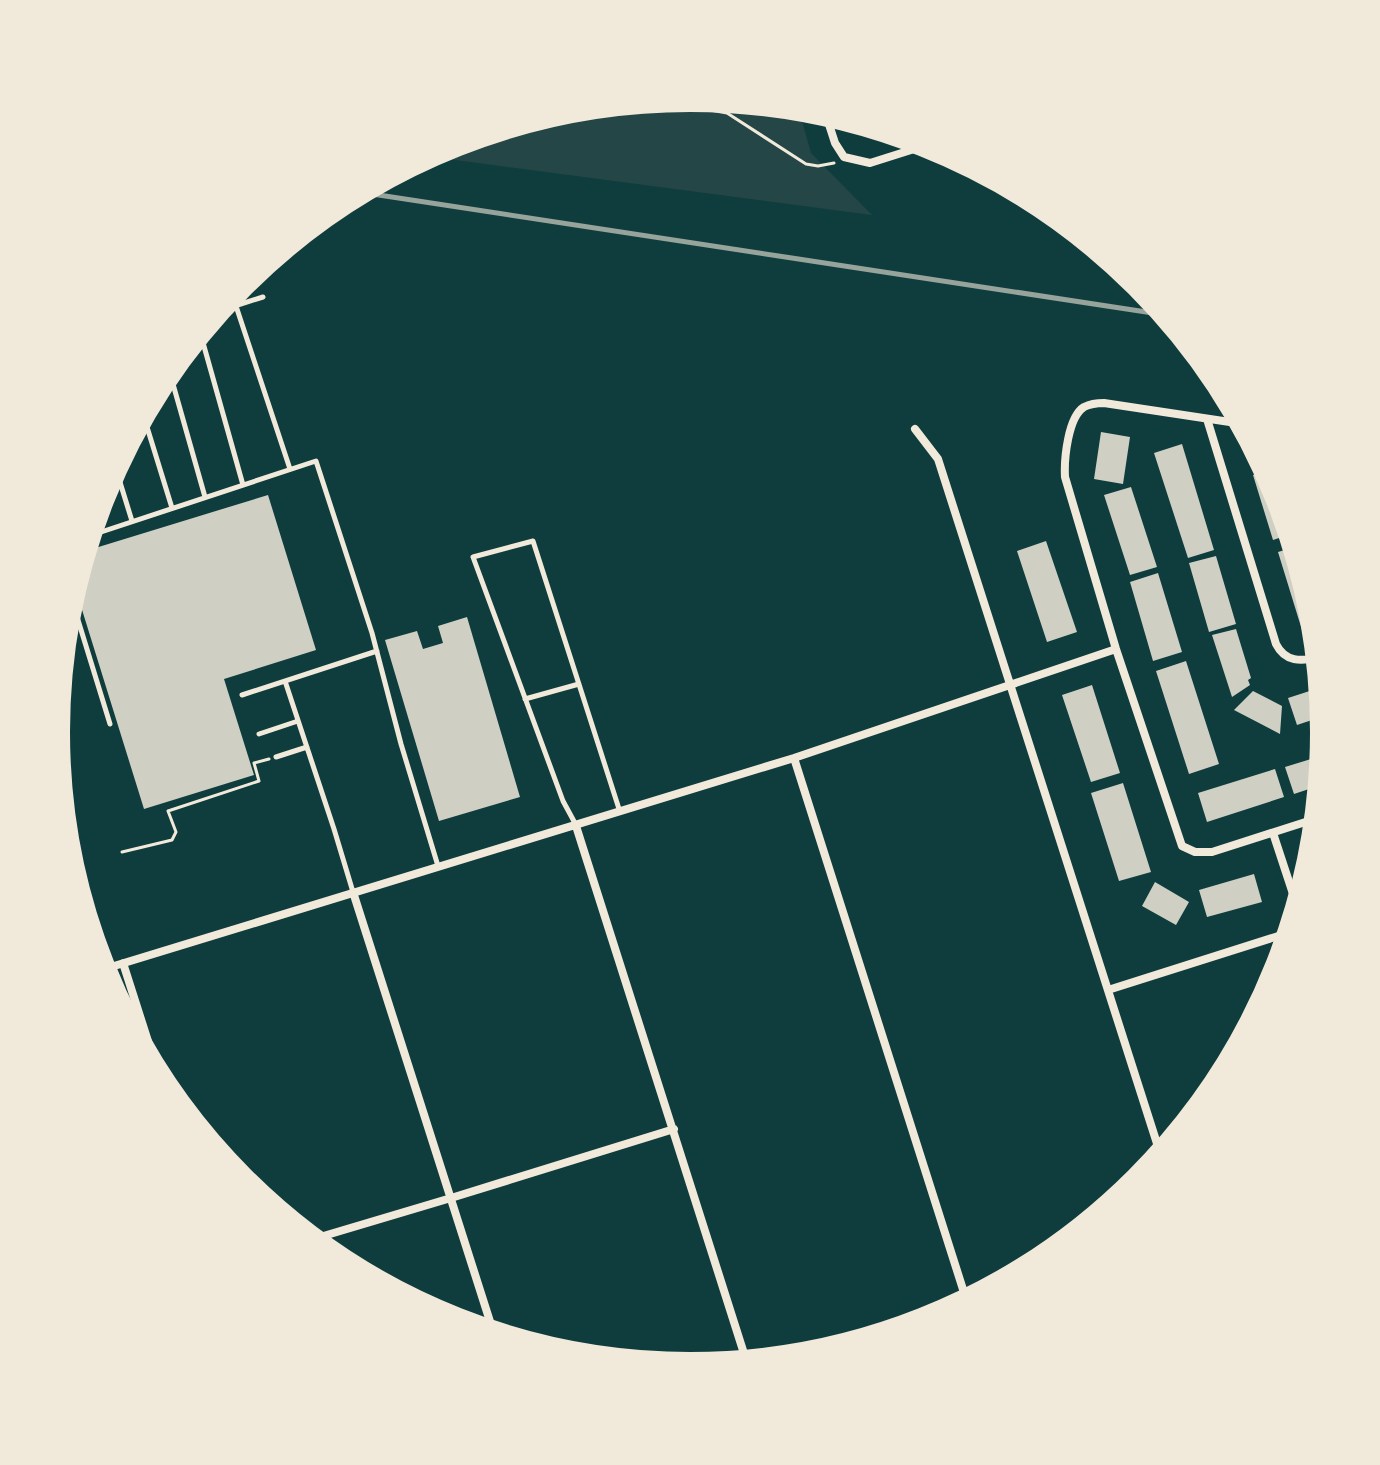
<svg xmlns="http://www.w3.org/2000/svg" width="1380" height="1465" font-family="Literata,serif">
<style>
.green{fill:#244646}
.building{fill:#cfcfc3}
.lines{fill:none;stroke-linecap:round;stroke-linejoin:round}
.path{stroke:#f1e9da;stroke-width:3}
.service{stroke:#f1e9da;stroke-width:5}
.minor{stroke:#f1e9da;stroke-width:8}
.rail{stroke:#97a49c;stroke-width:5}
.rim{fill:none;stroke:#f1e9da;stroke-width:4}
</style>
<rect width="100%" height="100%" fill="#0f3d3e"/>
<path class="green" d="M690 97 798 107 811 153 872 215 425 156 447 145 566 109Z"/>
<path class="building" d="M1101 432 1130 437 1123 484 1094 479Z
M1182 444 1214 550 1188 558 1154 453Z
M1267 470 1278 490 1291 534 1273 540 1253 475Z
M1131 487 1157 567 1130 575 1104 495Z
M268 495 316 650 224 679 254 775 144 809 74 584 87 579 82 562 95 558 92 549Z
M1046 541 1077 632 1047 642 1017 551Z
M1295 547 1314 609 1316 626 1302 630 1278 552Z
M1216 556 1236 624 1209 632 1189 563Z
M1158 573 1182 652 1153 661 1130 582Z
M467 617 520 797 439 821 385 640 417 631 423 649 443 643 438 626Z
M1236 629 1251 678 1248 680 1250 685 1232 697 1212 635Z
M1186 661 1219 764 1189 774 1156 671Z
M1092 685 1120 773 1091 782 1062 695Z
M1322 687 1324 716 1297 725 1288 698Z
M1253 691 1282 706 1280 734 1234 710Z
M1324 755 1321 785 1294 794 1285 767Z
M1275 769 1284 797 1207 822 1198 793Z
M1123 783 1151 872 1119 881 1091 793Z
M1254 874 1262 902 1207 917 1199 890Z
M1155 882 1189 902 1176 925 1142 906Z"/>
<g class="lines">
<path class="path" d="M654 100 727 113 739 101
M727 113 806 164 818 166 834 163
M122 852 172 840 176 832 168 811 259 781 254 763 269 759"/>
<path class="service" d="M236 306 290 469
M216 312 263 297
M200 332 243 485
M169 370 205 497
M143 414 172 508
M115 466 132 521
M90 529 92 535 316 461 372 633 401 744 438 866
M86 543 92 535
M70 594 110 724
M285 681 334 829 353 892
M242 695 377 651
M525 699 579 684
M259 734 298 721
M276 757 307 747
M576 825 563 801 473 557 533 541 620 812"/>
<path class="minor" d="M825 112 835 143 844 157 870 163 930 144
M1207 419 1276 644C1285 662 1301 662 1319 657
M1243 424 1104 403C1098 403 1090 404 1084 407 1068 417 1064 459 1065 477L1116 649 1182 846 1195 852H1212L1318 818
M915 429 938 459 1161 1156
M794 758 967 1302
M576 826 747 1363
M1273 833 1298 909
M353 892 494 1334
M123 963 163 1088
M101 970 794 758 1116 649
M1108 990 1291 932
M310 1240 451 1198 674 1129"/>
<path class="rail" d="M359 192 1166 315"/>
</g>
<path d="M0 0H1380V1465H0ZM68 732a622 622 0 1 1 1244 0a622 622 0 1 1-1244 0Z" fill="#f1e9da" fill-rule="evenodd"/>
<path class="rim" d="M68 732a622 622 0 1 1 1244 0a622 622 0 1 1-1244 0Z"/>
</svg>
